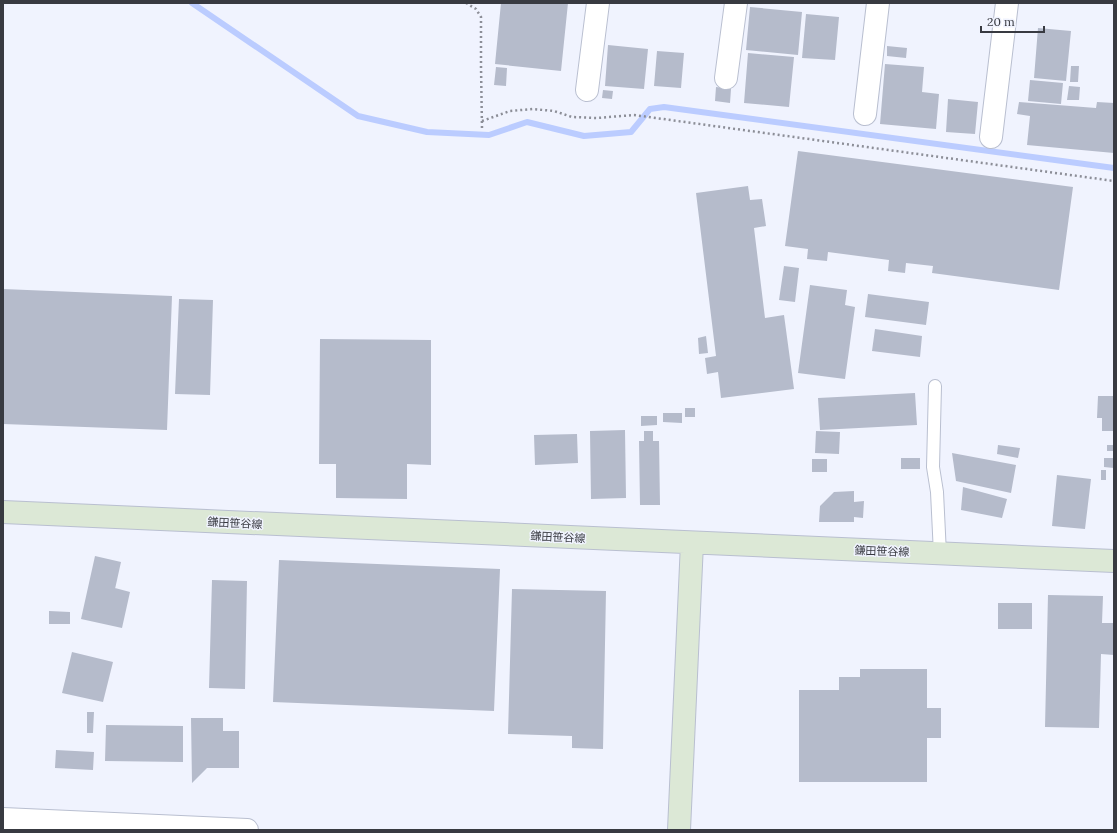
<svg xmlns="http://www.w3.org/2000/svg" width="1117" height="833" font-family="Lora,'Noto Sans JP',serif">
<style>
.lines{fill:none;stroke-linecap:round;stroke-linejoin:round}
.stream{stroke:#bcf;stroke-width:6}
.building{fill:#b5bbcb}
.lane-casing{stroke:#b9bfd0;stroke-width:14}
.street-casing{stroke:#b9bfd0;stroke-width:24}
.secondary-casing{stroke:#b9bfd0;stroke-width:24}
.path{stroke:#8c8e97;stroke-width:2.5;stroke-dasharray:2 3;stroke-linecap:butt}
.lane{stroke:#fff;stroke-width:12}
.street{stroke:#fff;stroke-width:22}
.secondary{stroke:#dce8d6;stroke-width:22}
.labels{text-anchor:middle;stroke-width:3;stroke-linejoin:round;paint-order:stroke}
.street-label{font-size:11px;fill:#383a41;stroke:#f0f3fe}
</style>
<rect width="100%" height="100%" fill="#f0f3fe"/>
<g class="lines">
<path class="stream" d="M192 3 358 116 427 132 489 135 527 122 584 136 631 132 650 109 664 107 1114 168"/>
</g>
<path class="building" d="M501 3H568L561 71 495 64Z
M750 7 802 12 798 55 746 50Z
M806 14 839 17 835 60 802 58Z
M1038 28 1071 31 1066 81 1034 78Z
M608 45 648 49 644 89 605 86Z
M887 46 907 48 906 58 887 56Z
M657 51 684 53 681 88 654 86Z
M748 53 794 57 789 107 744 103Z
M885 64 924 67 922 92 939 94 936 129 880 124Z
M1071 66H1079L1078 82H1070Z
M496 67 507 68 506 86 494 85Z
M1030 80 1063 83 1061 104 1028 101Z
M1069 86 1080 87 1079 100H1067Z
M716 87 731 89 730 103 715 101Z
M603 90 613 91 612 99 602 98Z
M948 99 978 102 975 134 946 132Z
M1019 102 1096 108 1097 102 1114 103V153L1027 145 1030 116 1017 114Z
M798 151 1073 187 1059 290 932 273 933 266 906 263 905 273 888 271 889 260 828 252 827 261 807 259 808 249 785 246Z
M748 186 750 200 762 199 766 226 754 228 765 318 784 315 794 389 721 398 718 372 707 374 705 358 716 356 696 193Z
M784 266 799 268 795 302 779 300Z
M810 285 847 290 845 305 855 307 845 379 798 373Z
M3 289 172 296 167 430 3 424Z
M868 294 929 302 926 325 865 317Z
M179 299 213 300 210 395 175 394Z
M875 329 922 336 920 357 872 351Z
M706 336 708 353 699 354 698 338Z
M320 339 431 340V465L407 464V499L336 498V464H319Z
M915 393 917 425 820 430 818 398Z
M1098 396H1114V431H1102V418H1097Z
M685 408H695V417H685Z
M663 413H682V423L663 422Z
M641 416H657V425L641 426Z
M625 430 626 498 591 499 590 431Z
M644 431H653V441H659L660 505H640L639 441H644Z
M816 431 840 432 839 454 815 453Z
M577 434 578 463 535 465 534 435Z
M998 445 1020 448 1018 458 997 454Z
M1107 445H1114V451H1107Z
M952 453 1016 465 1011 493 956 481Z
M901 458H920V469H901Z
M1104 458H1114V468L1104 467Z
M812 459H827V472H812Z
M1101 470H1106V480H1101Z
M1057 475 1091 479 1085 529 1052 526Z
M963 487 1007 499 1002 518 961 510Z
M854 491V502L864 501 863 518 854 517V522H819L820 506 834 492Z
M95 556 121 562 113 598 115 588 130 592 122 628 81 619Z
M279 560 500 569 494 711 273 702Z
M212 580 247 581 245 689 209 688Z
M512 589 606 591 603 749 572 748V736L508 734Z
M1048 595 1103 596 1102 623H1114V655L1101 654 1099 728 1045 727Z
M998 603H1032V629H998Z
M49 611 70 612V624H49Z
M72 652 113 662 103 702 62 693Z
M860 669H927V708H941V738H927V782H799V690H839V677H860Z
M87 712H94L93 733H87Z
M191 718H223V731H239V768H207L192 783Z
M106 725 183 726V762L105 761Z
M56 750 94 752 93 770 55 768Z"/>
<g class="lines">
<g class="lane-casing">
<path id="lane" d="M935 386 933 467 937 492 940 554"/>
</g>
<g class="street-casing">
<path id="street" d="M726 78 736 3
M587 90 598 3
M865 114 878 3
M991 137 1007 3
M3 819 247 830"/>
</g>
<g class="secondary-casing">
<path id="secondary" d="M3 512 1114 561
M679 830 692 543"/>
</g>
<path class="path" d="M466 3 476 9 481 17V66L482 129
M482 121 510 111 533 109 554 111 572 117 597 118 634 115 1114 181"/>
<use href="#lane" class="lane"/>
<use href="#street" class="street"/>
<use href="#secondary" class="secondary"/>
</g>
<g class="labels">
<g class="street-label">
<text transform="translate(235 523) rotate(3)" y="4">鎌田笹谷線</text>
<text transform="translate(558 537) rotate(3)" y="4">鎌田笹谷線</text>
<text transform="translate(882 551) rotate(2)" y="4">鎌田笹谷線</text>
</g>
</g>
<rect width="1117" height="833" fill="none" stroke="#383a41" stroke-width="8"/>
<path d="M981 26v6h63v-6" fill="none" stroke="#383a41" stroke-width="2"/>
<text x="987" y="26" font-size="12" fill="#383a41" stroke="#f0f3fe" stroke-width="3" paint-order="stroke">20 m</text>
</svg>
